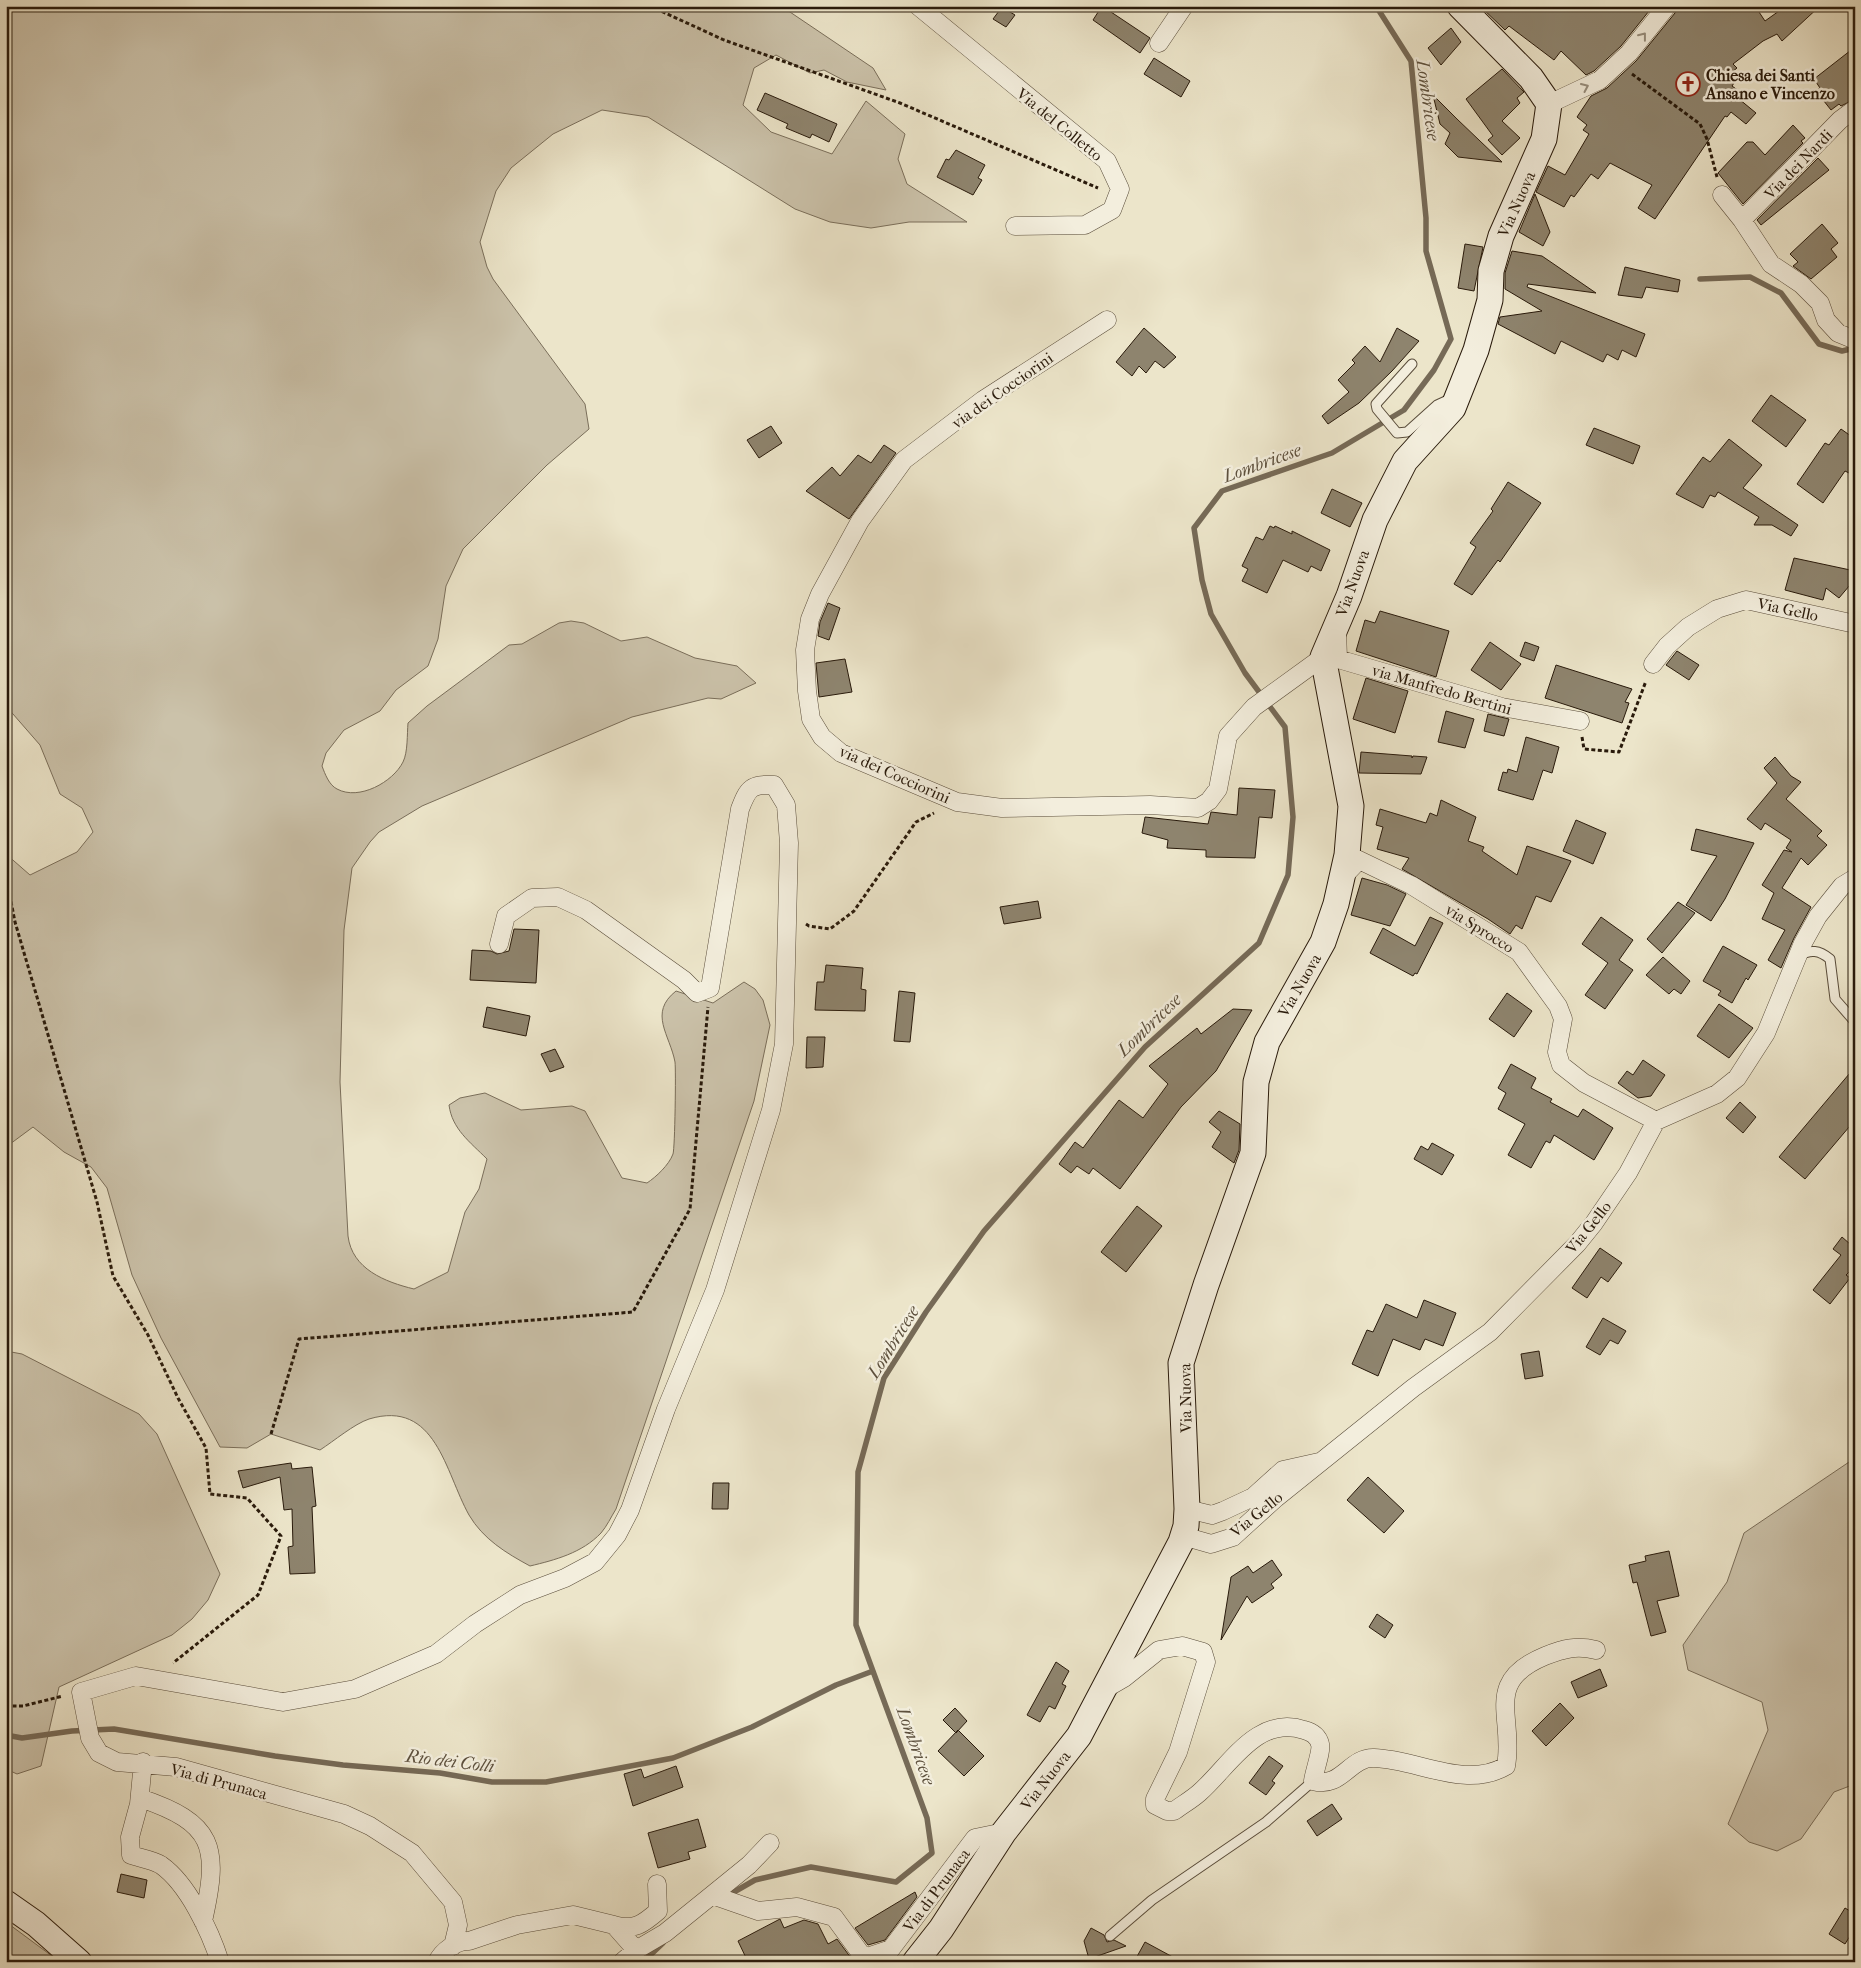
<svg xmlns="http://www.w3.org/2000/svg" width="1861" height="1968" font-family="'IM FELL French Canon',serif">
<style>
.green{fill:#cbc2aa;stroke:#7a6e5a}
.lines{fill:none;stroke-linecap:round;stroke-linejoin:round}
.stream{stroke:#766a57;stroke-width:5.5}
.building{fill:#8e846e;stroke:#291a0b}
.lane-casing{stroke:#5a4d3b;stroke-width:11}
.street-casing{stroke:#5a4d3b;stroke-width:19}
.secondary-casing{stroke:#291a0b;stroke-width:27}
.path{stroke:#291a0b;stroke-width:3;stroke-dasharray:4 2.5;stroke-linecap:butt}
.lane{stroke:#f3eedd;stroke-width:9}
.street{stroke:#f3eedd;stroke-width:18}
.secondary{stroke:#f3eedd;stroke-width:25}
.oneway{stroke:#988f7e}
.labels{text-anchor:middle;stroke-width:5;stroke-linejoin:round;paint-order:stroke}
.poi-label{font-size:16px;font-weight:bold;fill:#291a0b;stroke:#f3eedd;text-anchor:start}
.street-label{font-size:16px;fill:#291a0b;stroke:#f3eedd}
.water-label{font-size:18px;font-style:italic;fill:#5d503d;stroke:#f3eedd}
</style>
<rect width="100%" height="100%" fill="#ece5ca"/>
<filter id="stains"><feTurbulence type="fractalNoise" baseFrequency=".004" numOctaves="4"/><feColorMatrix values="0 0 0 0 .2 0 0 0 0 .09 0 0 0 0 .02 0 0 0 .5 -.17"/></filter>
<radialGradient id="worn" r=".72"><stop offset=".6" stop-color="#630" stop-opacity="0"/><stop offset="1" stop-color="#630" stop-opacity=".3"/></radialGradient>
<path class="green" d="M6 6H787V10L873 68 886 90 847 82 824 70 810 73 776 55 754 68 743 105 771 132 832 154 866 101 905 134 898 159 907 184 967 222H909L871 228 830 222 795 209 648 117 602 110 553 134 511 168 496 191 480 242 487 267 493 279 585 404 589 429 547 465 463 549 446 586 438 639 428 666 396 690 380 711 344 730 326 753 322 766C325 774 329 785 337 789 359 801 393 782 403 762 408 752 407 734 408 723L427 706 509 645 522 644 559 623 571 621 584 623 621 641 647 637 695 658 737 666 756 683 721 699 708 698 632 717 422 806 379 832 370 842 352 868 344 930 340 1082 348 1236C352 1269 385 1282 414 1289L448 1272 465 1212 479 1189 487 1159C470 1142 452 1129 449 1105L460 1098 485 1093 521 1110 572 1106 585 1111 622 1178 647 1183C656 1177 669 1165 673 1154 675 1148 676 1070 675 1062 670 1035 648 1013 676 991L713 1003 744 982 755 989 763 1000 770 1025 754 1101 616 1509C611 1517 607 1526 601 1533 582 1553 555 1560 530 1566 506 1553 483 1539 469 1515 445 1472 436 1399 369 1419 354 1424 334 1441 320 1450L271 1434 247 1448 220 1447 161 1338 132 1275 107 1188 91 1167 64 1152 33 1127 6 1147V854L30 875 77 852 93 832 82 808 60 794 40 745 6 706Z
M6 1351 22 1354 139 1414 157 1434 220 1574 208 1600 192 1619 172 1635 59 1687 41 1766 17 1774 6 1769Z
M1855 1458V1784L1834 1792 1801 1839 1777 1851 1749 1842 1728 1824 1768 1730 1762 1702 1688 1670 1683 1645 1727 1582 1744 1533Z
M6 1922 60 1962H6Z"/>
<g class="lines">
<path class="stream" d="M1700 279 1750 277 1781 293 1819 344 1842 351 1855 348
M6 1735 22 1738 72 1731 114 1729 275 1756 343 1765 440 1773 492 1782H546L673 1758 752 1727 836 1685 873 1671
M727 1896 755 1880 811 1867 896 1882 932 1853 927 1818 856 1625 858 1472 884 1378 926 1312 984 1231 1145 1047 1259 943 1288 875 1293 817 1285 727 1245 673 1211 614 1202 580 1194 528 1222 491 1332 453 1404 410 1434 370 1451 339 1426 251V218L1411 61 1376 6
M643 1962 663 1943"/>
</g>
<path class="building" d="M1102 6 1150 38 1140 53 1093 20Z
M1480 6H1653L1621 46 1594 71 1586 75 1561 51 1554 60 1509 26 1505 30Z
M1677 6H1755L1765 21 1786 6H1820L1782 41 1777 34 1763 41 1733 64 1737 68 1732 72 1738 77 1732 86 1743 94 1739 99 1756 113 1746 124 1731 112 1727 117 1725 116 1655 219 1638 208 1652 185 1610 163 1598 179 1591 174 1574 197 1571 195 1564 207 1536 192 1548 166 1565 175 1589 134 1583 130 1587 125 1577 117 1591 96 1607 88 1636 61 1675 13Z
M1002 7 1015 15 1006 27 993 19Z
M1451 28 1461 42 1441 65 1428 48Z
M1855 47V99L1841 106 1839 104 1831 110 1816 91 1820 88 1814 79Z
M1154 58 1190 81 1181 97 1144 74Z
M1502 69 1524 92 1517 98 1520 103 1502 121 1520 138 1502 155 1488 140 1493 136 1466 99Z
M765 93 837 124 829 142 812 134 810 138 786 128 788 124 757 110Z
M1433 95 1457 119 1502 162 1458 157 1445 144 1450 133 1440 124Z
M1793 125 1805 138 1801 141 1803 143 1743 204 1718 173 1747 142H1753L1765 155Z
M956 150 985 165 978 178 982 180 973 195 937 177 946 159 949 160Z
M1818 158 1829 170 1761 225 1757 220Z
M1535 194 1550 232 1543 246 1519 232Z
M1822 224 1838 243 1831 249 1837 257 1811 279 1793 266 1798 262 1790 254Z
M1465 244 1483 247 1474 291 1458 288Z
M1512 251 1542 256 1596 293 1528 284 1527 287 1645 334 1636 357 1622 350 1618 360 1607 354 1603 362 1561 341 1555 354 1498 324 1500 317 1542 311 1505 289V273Z
M1625 267 1680 280 1678 292 1646 287 1642 298 1618 295Z
M1144 328 1176 357 1164 368 1155 361 1146 373 1139 366 1132 376 1116 362Z
M1397 328 1419 341 1392 371 1359 403 1328 424 1322 416 1349 392 1338 380 1355 363 1352 360 1365 346 1380 362Z
M1771 395 1806 420 1786 447 1752 421Z
M771 426 782 443 759 458 747 440Z
M1594 428 1640 446 1633 464 1586 445Z
M1841 429 1855 439V476L1845 471 1823 503 1797 484 1825 443 1829 445Z
M1729 439 1762 465 1743 488 1798 525 1791 536 1772 525H1754L1759 517 1718 492 1715 497 1710 495 1703 508 1676 494 1703 457 1710 462Z
M884 445 896 453 849 519 806 491 832 467 840 476 858 455 871 463Z
M1508 482 1541 503 1500 562 1498 560 1472 595 1454 584 1476 547 1470 543 1493 511 1491 509Z
M1332 489 1362 503 1350 527 1321 513Z
M1270 526 1274 528 1275 526 1292 534V531L1330 550 1321 571 1311 566 1308 572 1283 560 1267 593 1242 581 1248 569 1242 566 1256 537 1263 540Z
M1794 558 1855 571V579L1839 598 1826 588 1823 600 1785 590Z
M828 603 840 608 829 640 818 636 820 622Z
M1380 611 1449 631 1436 677 1356 651 1365 620 1375 623Z
M1490 642 1521 664 1501 690 1471 670Z
M1525 642 1539 647 1534 661 1520 656Z
M1677 651 1699 665 1689 680 1666 665Z
M845 659 852 692 819 697 816 663Z
M1556 665 1632 689 1625 702 1629 703 1622 723 1545 698Z
M1366 678 1408 691 1395 733 1353 719Z
M1446 711 1474 719 1465 748 1438 742Z
M1488 714 1509 719 1504 736 1484 731Z
M1526 737 1559 747 1552 773 1543 770 1533 800 1498 790 1503 772 1507 773 1508 769 1517 772Z
M1361 752 1412 756V758L1413 756 1427 757 1421 774 1359 773Z
M1775 757 1791 776 1801 782 1786 799 1822 831 1817 836 1827 845 1808 865 1801 858 1782 888 1811 907 1794 938 1781 968 1768 960 1785 930 1762 919 1774 893 1762 885 1784 850 1792 852 1786 848 1791 840 1765 823 1761 830 1747 819 1777 783 1764 768Z
M1239 788 1275 790 1272 818 1259 817 1255 858 1206 857V850L1167 848 1168 840 1142 833 1145 817 1208 824 1211 812 1237 815Z
M1441 800 1476 817 1468 841 1484 847 1482 851 1517 875 1527 846 1571 861 1551 902 1536 896 1522 929 1516 925 1510 934 1488 919 1402 869 1409 858 1377 849 1383 827 1376 825 1380 809 1426 823 1430 813 1437 816Z
M1576 820 1606 833 1593 864 1563 851Z
M1696 829 1754 843 1725 899 1711 921 1686 905 1717 856 1691 850Z
M1362 878 1387 885 1406 894 1390 926 1351 915Z
M1038 901 1041 918 1004 924 1000 907Z
M1678 902 1695 913 1662 953 1647 939Z
M1430 917 1443 923 1417 974 1415 973 1413 976 1370 953 1383 928 1415 946Z
M1601 917 1633 940 1619 960 1633 970 1605 1009 1585 995 1608 963 1582 944Z
M514 929 539 930 536 983 470 980 472 950 491 951 497 954 509 951Z
M1723 946 1757 965 1748 980 1746 978 1732 1003 1718 995 1721 991 1703 981Z
M1663 957 1690 981 1681 994 1674 989 1669 994 1646 975Z
M826 965 863 968 861 989 866 990 865 1011 815 1010 817 982H824Z
M899 991 915 993 910 1042 894 1041Z
M1507 993 1532 1011 1514 1037 1489 1019Z
M1719 1004 1753 1028 1729 1058 1697 1036Z
M487 1007 530 1016 526 1036 483 1027Z
M1233 1009 1252 1010 1216 1071 1181 1107 1120 1189 1093 1168 1089 1174 1077 1166 1071 1173 1059 1164 1075 1142 1083 1148 1119 1100 1143 1118 1168 1084 1149 1066 1197 1028 1201 1034Z
M807 1037H825L823 1067 806 1068Z
M555 1049 564 1067 550 1072 541 1054Z
M1643 1060 1665 1075 1651 1096 1638 1098 1618 1083 1627 1071 1633 1075Z
M1511 1064 1536 1078 1531 1088 1552 1099 1550 1102 1578 1117 1583 1109 1613 1128 1594 1160 1554 1135 1550 1143 1546 1141 1531 1168 1508 1155 1525 1124 1498 1109 1506 1093 1498 1088Z
M1855 1067V1120L1805 1179 1779 1157Z
M1740 1102 1756 1117 1743 1133 1726 1118Z
M1219 1111 1240 1124 1239 1150 1234 1163 1212 1147 1221 1132 1209 1122Z
M1432 1143 1454 1155 1442 1175 1414 1159 1421 1146 1428 1150Z
M1137 1206 1162 1226 1126 1272 1101 1252Z
M1842 1237 1850 1244 1855 1238V1266L1846 1275 1850 1278 1830 1304 1813 1290 1841 1255 1833 1249Z
M1600 1248 1622 1263 1608 1282 1601 1277 1587 1298 1572 1288Z
M1424 1300 1456 1313 1443 1346 1425 1339 1420 1350 1393 1339 1378 1376 1352 1364 1367 1330 1373 1332 1386 1304 1417 1318Z
M1603 1318 1626 1331 1618 1344 1610 1340 1600 1355 1586 1347Z
M1539 1351 1543 1376 1525 1379 1521 1354Z
M291 1463 292 1469 312 1467 316 1506 312 1507 315 1573 290 1574 288 1547 293 1546 292 1509 284 1510 280 1477 243 1488 238 1471Z
M1368 1477 1404 1511 1384 1533 1347 1500Z
M713 1483H729L728 1509H712Z
M1669 1551 1679 1596 1657 1601 1666 1632 1651 1636 1637 1582 1633 1583 1629 1565 1646 1561 1645 1556Z
M1272 1560 1282 1575 1271 1584 1274 1588 1252 1603 1247 1596 1221 1640 1231 1577 1248 1566 1253 1573Z
M1377 1614 1393 1625 1385 1638 1369 1627Z
M1056 1662 1069 1671 1062 1684 1066 1686 1055 1709 1049 1706 1040 1722 1027 1715Z
M1600 1669 1607 1686 1578 1698 1571 1682Z
M1560 1703 1574 1718 1546 1746 1532 1731Z
M955 1708 967 1721 956 1733 943 1720Z
M958 1730 984 1756 964 1776 938 1751Z
M1269 1756 1283 1766 1272 1781 1275 1783 1266 1795 1249 1783Z
M676 1766 683 1787 633 1806 624 1774 641 1769 644 1778Z
M1332 1804 1342 1819 1317 1836 1307 1821Z
M698 1819 706 1847 688 1852 690 1859 658 1868 648 1833Z
M121 1874 147 1880 144 1898 117 1892Z
M915 1892 917 1897 885 1940 868 1945 855 1928Z
M1845 1908 1855 1914V1928L1845 1944 1829 1934Z
M780 1919 784 1928 804 1920 818 1924 828 1944 837 1939 854 1962H748L738 1941Z
M1091 1928 1104 1935 1107 1942 1114 1940 1126 1946 1089 1959 1084 1941Z
M1145 1942 1182 1962H1134Z"/>
<g class="lines">
<g class="lane-casing">
<path id="lane" d="M1412 364 1376 404 1377 409 1397 433 1407 432 1437 405 1450 399
M1798 956C1811 949 1819 950 1830 959L1835 999 1855 1022
M1110 1936 1152 1900 1266 1822 1313 1781"/>
</g>
<g class="street-casing">
<path id="street" d="M918 6 1107 161 1120 189 1112 210 1085 225 1015 226
M1159 43 1184 6
M1549 104 1600 80 1629 53 1667 6
M1722 195 1742 220 1771 264 1801 284 1820 303 1826 320 1838 333 1855 340
M1742 220 1840 120 1855 109
M1107 320 983 400 904 460 860 521 820 594 810 619 805 650 807 691 811 719 822 737 841 753 957 802 1002 808 1150 805 1198 808 1209 801 1218 789 1228 736 1254 707 1323 657
M1337 630 1338 659 1502 707 1580 721
M1653 664 1667 646 1688 627 1717 609 1746 600 1855 624
M1342 878 1359 860 1411 885 1519 952 1558 1006 1563 1019 1557 1052 1561 1065 1584 1083 1656 1121
M1187 1509 1212 1515 1223 1511 1253 1497 1283 1470 1319 1462
M1183 1536 1211 1544 1233 1537 1276 1498 1413 1388 1490 1332 1577 1244 1594 1223 1628 1173 1656 1121 1717 1094 1737 1078 1766 1033 1803 943 1818 916 1842 886 1855 878
M1105 1689 1124 1678 1159 1650 1182 1646 1203 1652 1206 1662 1178 1752 1155 1799V1805L1167 1811H1174C1182 1805 1191 1800 1199 1793 1229 1767 1257 1714 1304 1730 1312 1732 1318 1736 1320 1744 1322 1751 1314 1772 1313 1781 1342 1789 1349 1757 1374 1758 1417 1759 1465 1790 1506 1766 1515 1717 1482 1682 1545 1656 1563 1649 1576 1645 1596 1650
M143 1762 139 1804 130 1837 131 1855C140 1858 153 1860 161 1865 188 1884 210 1931 220 1962
M140 1798C214 1823 220 1846 203 1921
M712 1895 749 1865 770 1843
M614 1925C634 1931 643 1924 658 1911L657 1884
M453 1946 458 1925 453 1902 412 1853 370 1826 344 1814 176 1767 117 1762 99 1753 90 1738 81 1692 136 1676 283 1702 355 1689 436 1654 475 1624 520 1595 565 1578 595 1562 617 1535 630 1510 666 1409 715 1290 771 1110 784 1044 789 843 786 805 774 785C751 784 748 788 740 809L710 988 697 993 684 980 586 910 558 897 532 898 506 916 499 944
M437 1962C442 1951 457 1940 469 1941L517 1925 573 1915 614 1925 636 1950 665 1933 712 1895 758 1911 797 1907 834 1917 864 1958 891 1949 975 1838 1004 1832
M622 1962 636 1950"/>
</g>
<g class="secondary-casing">
<path id="secondary" d="M6 1903 36 1924 79 1962
M915 1962 941 1929 1004 1832 1079 1736 1181 1542 1186 1526 1187 1509 1181 1363 1206 1285 1253 1153 1256 1082 1267 1042 1323 942 1336 904 1347 855 1351 806 1323 657 1349 596 1375 520 1405 461 1453 408 1476 350 1490 300 1491 271 1501 236 1544 139 1549 104 1531 78 1460 6"/>
</g>
<path class="path" d="M650 6 724 40 900 103 1098 188
M1632 74 1700 124 1707 139 1717 177
M1582 737 1584 749 1619 752 1646 681
M6 876 15 922 97 1202 113 1276 148 1335 178 1398 206 1448 210 1494 247 1498 281 1536 258 1595 173 1663
M806 924 809 926 830 929 854 911 916 822 934 813
M271 1434 299 1339 633 1312 690 1209 708 1007
M6 1706H23L63 1696"/>
<use href="#lane" class="lane"/>
<use href="#street" class="street"/>
<use href="#secondary" class="secondary"/>
</g>
<defs><path id="oneway-chevron" d="M-2-3.5L2.5 0L-2 3.5" fill="none" stroke-width="1.6" stroke-linecap="round" stroke-linejoin="round" transform="scale(1.25)"/></defs>
<g class="oneway">
<use href="#oneway-chevron" transform="translate(1643 36) rotate(-52)"/>
<use href="#oneway-chevron" transform="translate(1585 87) rotate(-24)"/>
</g>
<defs>
<g id="church-ring" transform="scale(1.25)"><circle r="9.5" fill="#f3eedd" stroke="#8f2418" stroke-width="1.5"/><path d="M-1.2-6h2.4v3.5h3.3v2.4h-3.3V6h-2.4V-.1h-3.3v-2.4h3.3Z" fill="#8f2418"/></g>
</defs>
<g fill-rule="evenodd">
<use href="#church-ring" x="1688" y="84"/>
</g>
<g class="labels">
<g class="poi-label">
<text x="1706" y="81">Chiesa dei Santi<tspan x="1706" dy="18">Ansano e Vincenzo</tspan></text>
</g>
<g class="street-label">
<text transform="translate(1060 124) rotate(39)" y="6">Via del Colletto</text>
<text transform="translate(1798 164) rotate(-46)" y="6">Via dei Nardi</text>
<text transform="translate(1516 204) rotate(-66)" y="6">Via Nuova</text>
<text transform="translate(1002 390) rotate(-35)" y="6">via dei Cocciorini</text>
<text transform="translate(1352 583) rotate(-70)" y="6">Via Nuova</text>
<text transform="translate(1788 609) rotate(12)" y="6">Via Gello</text>
<text transform="translate(1442 689) rotate(16)" y="6">via Manfredo Bertini</text>
<text transform="translate(895 774) rotate(24)" y="6">via dei Cocciorini</text>
<text transform="translate(1480 928) rotate(32)" y="6">via Sprocco</text>
<text transform="translate(1299 985) rotate(-60)" y="6">Via Nuova</text>
<text transform="translate(1588 1227) rotate(-51)" y="6">Via Gello</text>
<text transform="translate(1185 1398) rotate(-91)" y="6">Via Nuova</text>
<text transform="translate(1256 1514) rotate(-39)" y="6">Via Gello</text>
<text transform="translate(1045 1780) rotate(-52)" y="6">Via Nuova</text>
<text transform="translate(219 1781) rotate(15)" y="6">Via di Prunaca</text>
<text transform="translate(936 1890) rotate(-53)" y="6">Via di Prunaca</text>
</g>
<g class="water-label">
<text transform="translate(1428 100) rotate(82)" y="6">Lombricese</text>
<text transform="translate(1262 463) rotate(-20)" y="6">Lombricese</text>
<text transform="translate(1149 1025) rotate(-44)" y="6">Lombricese</text>
<text transform="translate(893 1342) rotate(-58)" y="6">Lombricese</text>
<text transform="translate(916 1746) rotate(70)" y="6">Lombricese</text>
<text transform="translate(450 1761) rotate(7)" y="6">Rio dei Colli</text>
</g>
</g>
<rect width="1861" height="1968" fill="none" stroke="#ece5ca" stroke-width="25"/>
<rect x="8" y="8" width="1846" height="1953" fill="none" stroke="#291a0b" stroke-width="2.5"/>
<rect x="12" y="12" width="1836" height="1943" fill="none" stroke="#291a0b"/>
<rect width="100%" height="100%" filter="url(#stains)"/>
<rect width="100%" height="100%" fill="url(#worn)"/>
</svg>
